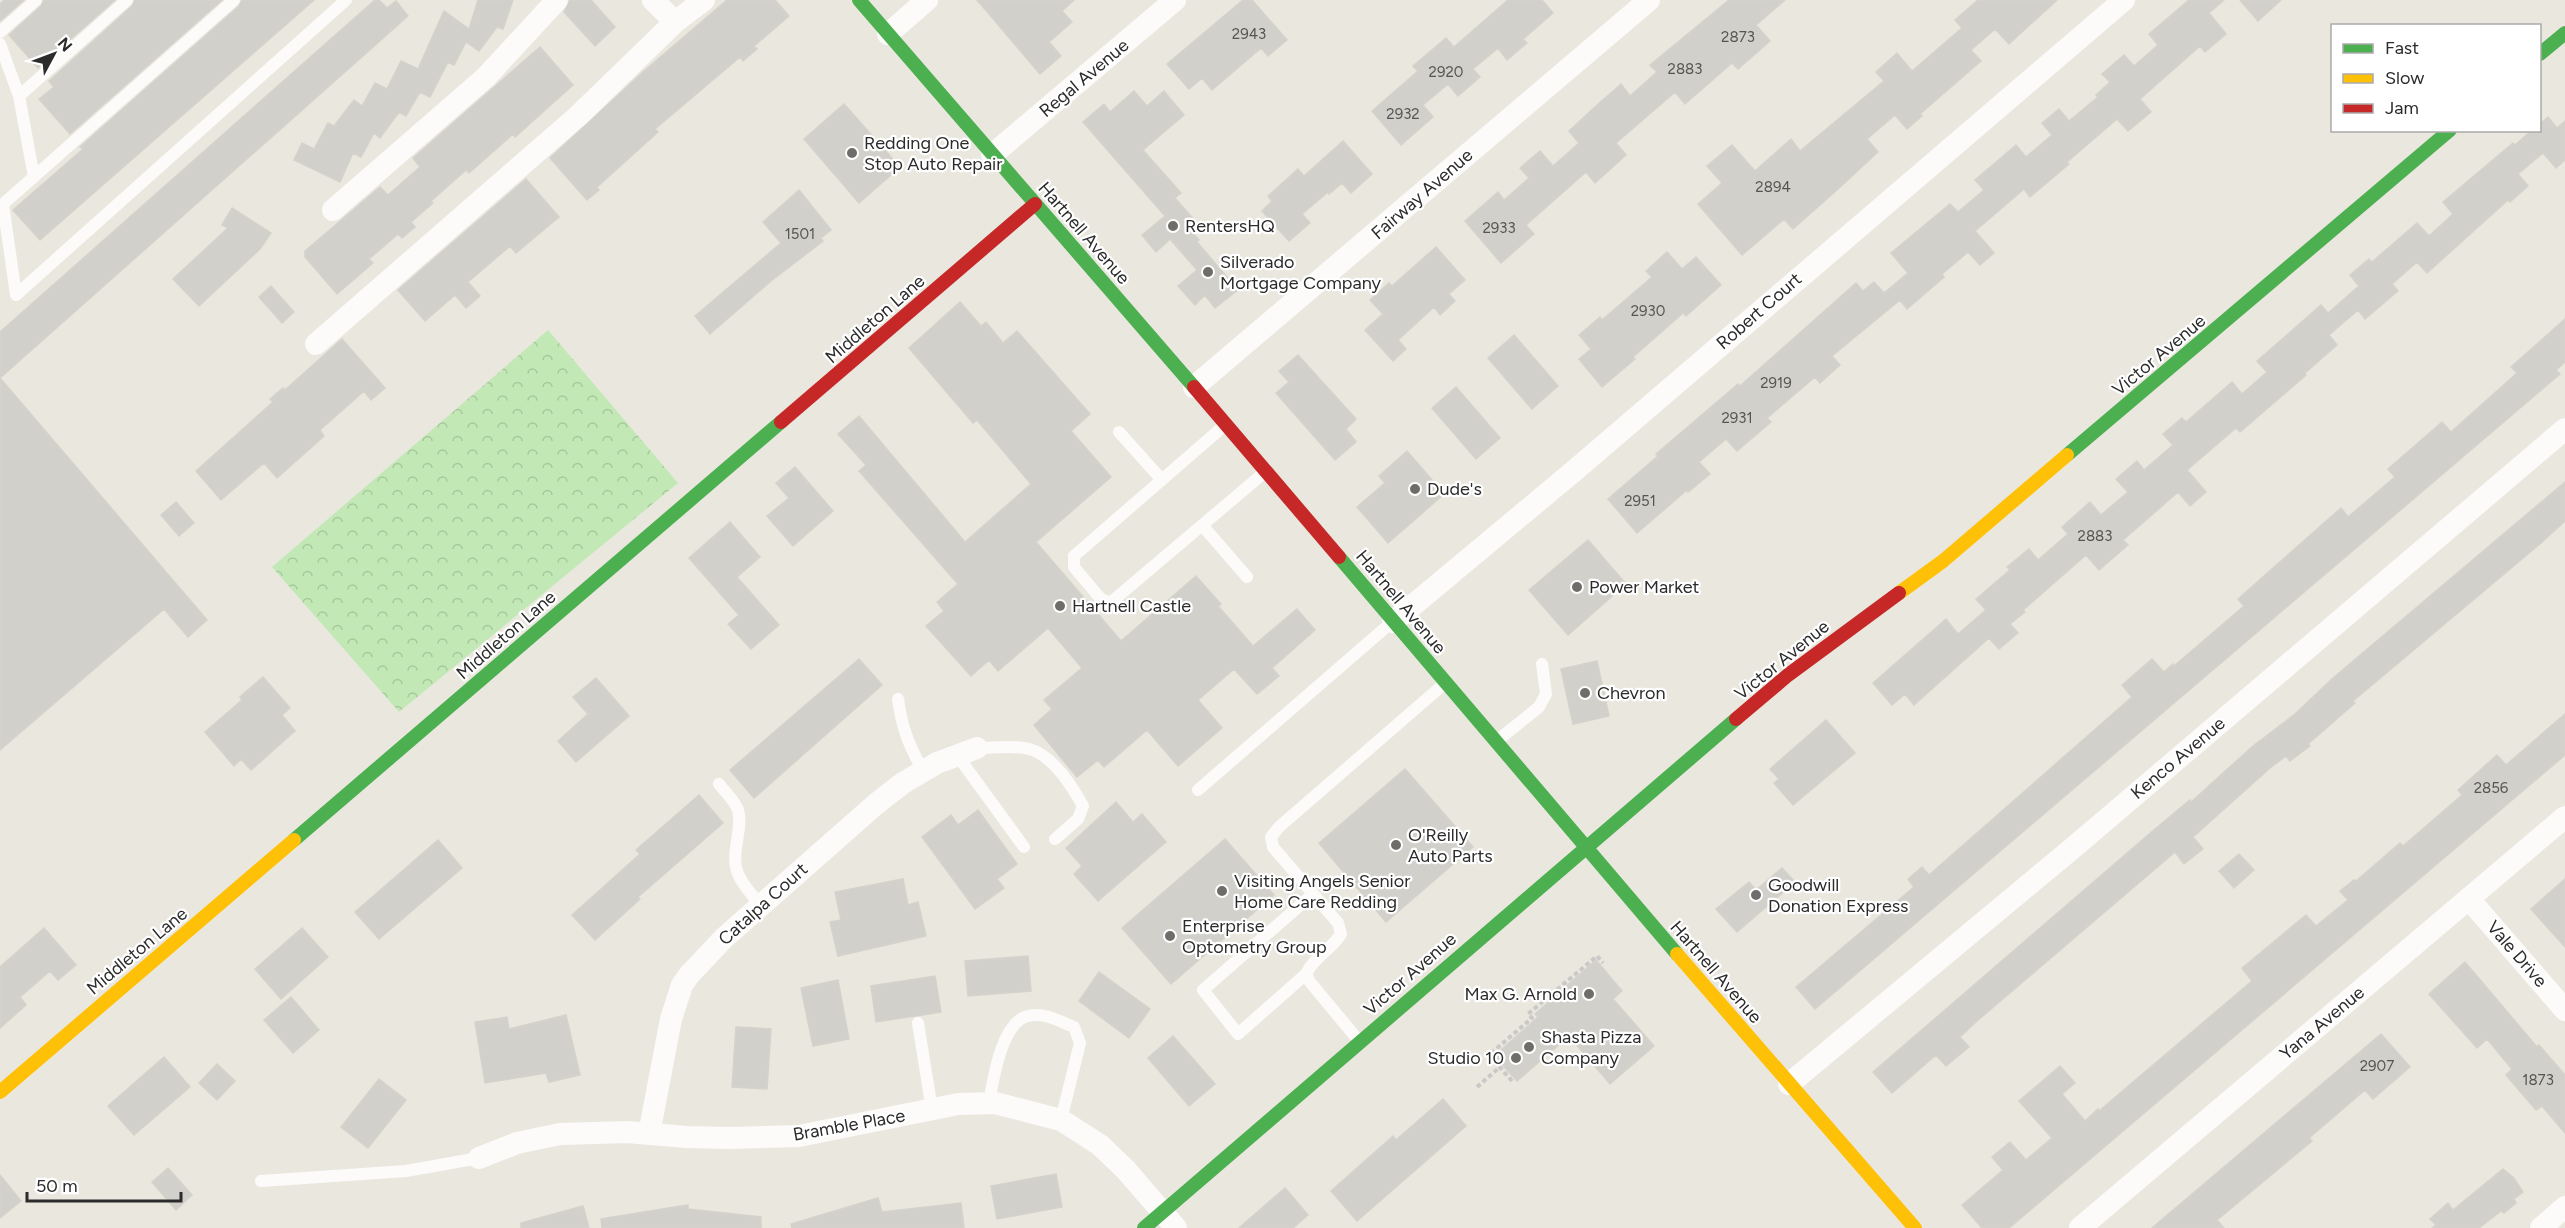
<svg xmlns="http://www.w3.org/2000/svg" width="2565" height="1228" font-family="Figtree,sans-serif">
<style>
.forest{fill:url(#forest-crowns)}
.building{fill:#d2d0cb;stroke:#d5d2cb;stroke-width:1.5}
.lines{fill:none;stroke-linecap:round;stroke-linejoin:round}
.path{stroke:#cac9c8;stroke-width:4;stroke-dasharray:4.5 3;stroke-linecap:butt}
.lane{stroke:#fcfbfa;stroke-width:12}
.street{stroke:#fcfbfa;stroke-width:22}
.fast{stroke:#4caf50;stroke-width:14}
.slow{stroke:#ffc107;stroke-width:14}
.jam{stroke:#c62828;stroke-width:14}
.poi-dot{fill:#6e6d6a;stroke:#fff;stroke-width:2}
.labels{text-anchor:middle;stroke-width:4.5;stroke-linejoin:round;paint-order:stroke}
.number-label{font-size:15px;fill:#565554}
.street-label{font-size:18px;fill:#2b2b2b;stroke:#fff}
.poi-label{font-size:18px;fill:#2b2b2b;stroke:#fff;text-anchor:start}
</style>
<defs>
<pattern id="forest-crowns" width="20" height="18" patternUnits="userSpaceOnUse" patternTransform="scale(1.5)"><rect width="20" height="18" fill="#c2e9b5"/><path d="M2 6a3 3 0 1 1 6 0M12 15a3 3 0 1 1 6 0" fill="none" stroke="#a7c89c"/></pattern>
</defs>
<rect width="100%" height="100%" fill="#eae7df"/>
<path class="forest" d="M548 330 678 483 399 712 272 567Z"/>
<path class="building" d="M5 0H24L0 21V4Z
M44 0H115L38 68 9 35 41 6Z
M135 0H222L70 134 39 99 54 87 49 81 132 6Z
M242 0H314L40 240 13 210 83 149 80 147 239 6Z
M375 0H379L387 8 396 1 408 16 0 378V332Z
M478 0H513L503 29 497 27 479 51 466 42 454 65 448 62 430 97 420 92 406 116 399 112 380 138 374 133 361 157 353 153 340 182 294 160 302 143 314 149 328 123 334 126 354 100 362 106 375 83 387 89 401 61 418 69 444 11 469 29Z
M570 0H591L615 27 595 46 564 12Z
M727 0H775L789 16 754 46 757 49 743 61 740 57 655 129 658 132 597 187 599 190 587 200 550 158 643 72Z
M977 0H1074L1062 11 1072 22 1049 42 1061 56 1040 74Z
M1243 0H1252L1287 40 1268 56 1261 48 1212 90 1202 78 1189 89 1167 64Z
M1508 0H1542L1553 13 1523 39 1527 43 1507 60 1498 48 1473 69 1480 77 1458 96 1448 84 1423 105 1433 117 1401 145 1372 111 1418 71 1413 66 1446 38 1454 47Z
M1729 0H1785L1756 25 1770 41 1738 69 1732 63 1685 104 1675 92 1616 143 1626 155 1595 183 1586 172 1526 225 1534 234 1501 263 1465 221 1498 192 1504 200 1529 178 1520 168 1540 151 1553 166 1579 143 1569 131 1596 106 1621 84 1630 96 1657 72 1650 65Z
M1978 0H2057L2009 44 1995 29 1971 50 1981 61 1920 114 1922 116 1907 129 1895 115 1867 139 1878 152 1838 189 1793 229 1784 219 1742 255 1698 204 1722 183 1707 166 1732 145 1755 171 1791 139 1800 151 1884 81 1876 72 1897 53 1912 71 1962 28 1955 20Z
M2189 0H2224L2209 13 2226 34 2205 52 2200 46 2140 99 2151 112 2128 131 2117 119 2067 162 2069 164 2030 197 2024 189 1975 231 1994 253 1980 265 1968 252 1942 274 1944 277 1907 309 1900 300 1832 356 1840 365 1820 383 1815 377 1767 418 1771 422 1737 451 1726 439 1699 462 1710 474 1688 492 1687 490 1637 533 1608 499 1658 456 1656 454 1738 384 1740 386 1856 283 1863 291 1874 282 1884 293 1908 273 1891 253 1950 204 1958 212 1984 190 1975 180 2016 145 2026 157 2052 135 2042 123 2059 109 2069 121 2098 97 2096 95 2110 82 2102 74 2124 55 2134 66 2158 45 2149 34Z
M2240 0H2281L2258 21Z
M540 47 573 85 515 137 513 134 469 173 466 170 431 201 433 203 411 222 415 227 402 238 398 234 369 259 373 263 337 294 305 257V251L380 187 388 195 420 167 413 158Z
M1134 91 1147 106 1164 91 1184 115 1143 150 1181 193 1175 198 1197 223 1190 230 1199 240 1197 242 1238 290 1215 308 1205 295 1195 305 1178 286 1197 270 1170 239 1156 252 1142 235 1165 216 1083 122 1104 104 1110 112Z
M844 104 900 167 859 203 804 139Z
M2548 117 2557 128 2565 121V160L2556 168 2543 153 2518 174 2528 186 2510 202 2508 200 2427 273 2417 262 2392 284 2398 291 2365 319 2358 310 2329 335 2337 345 2305 373 2306 375 2240 432 2236 428 2187 470 2206 492 2190 506 2178 492 2123 540 2128 545 2099 570 2086 555 2023 610 2025 612 2010 624 2018 633 1999 649 1989 638 1914 705 1905 694 1892 705 1873 683 1946 619 1958 634 1986 610 1976 599 2010 570 2007 567 2029 549 2038 560 2068 534 2062 527 2090 502 2101 515 2128 492 2116 479 2137 461 2144 470 2173 445 2163 434 2182 418 2186 422 2232 382 2242 394 2267 372 2257 361 2321 305 2328 313 2359 286 2350 275 2369 259 2372 262 2417 223 2429 236 2453 214 2443 202 2513 143 2515 145 2532 130H2540V124Z
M1343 141 1372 174 1351 193 1342 183 1329 194 1328 192 1302 214 1310 223 1289 241 1262 211 1272 201 1268 196 1298 169 1304 176Z
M526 179 559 217 516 253 510 246 468 282 480 296 466 308 455 295 425 321 398 290Z
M799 190 831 230 821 238 823 241 771 281 710 334 695 316 781 243 763 222Z
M232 208 271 233 260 249 199 306 173 279 228 228 222 225Z
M1436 247 1465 280 1449 294 1455 301 1440 315 1434 307 1398 340 1406 349 1393 361 1365 330 1383 314 1370 300 1389 283 1392 286Z
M1667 252 1682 269 1696 257 1721 285 1686 316 1683 313 1633 357 1635 359 1602 387 1579 359 1591 349 1579 335 1600 317 1602 320 1652 277 1646 271Z
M271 286 294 312 282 323 259 297Z
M960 302 981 326 986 322 1003 343 1017 331 1090 414 1071 431 1111 477 1036 542 1121 641 1196 576 1221 604 1218 606 1253 646 1297 609 1315 630 1272 668 1279 676 1257 694 1234 669 1198 700 1222 728 1178 766 1147 730 1104 767 1098 760 1077 777 1034 725 1052 709 1044 700 1082 668 1048 628 998 671 989 660 971 676 926 626 944 611 937 602 958 584 859 471 866 465 838 434 859 416 965 542 1031 484 977 420 973 423 909 348Z
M2565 319V362L2556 370 2560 374 1815 1009 1796 987 1914 887 1908 879 1922 867 1929 875 2132 697 2122 685 2152 659 2164 672 2173 664 2174 666 2244 606 2238 599 2341 508 2348 517 2395 477 2388 469 2442 422 2451 432 2517 373 2511 367Z
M1514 335 1558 386 1532 409 1488 358Z
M342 339 385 388 371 400 364 391 320 430 324 436 277 478 264 463 221 500 196 471 273 402 270 399 283 388 285 390Z
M1298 355 1356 419 1346 429 1356 442 1335 460 1276 393 1289 382 1279 371Z
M0 378 207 620 188 637 164 609 0 750Z
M1456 387 1500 438 1476 459 1432 408Z
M1407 451 1444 494 1388 543 1357 507 1385 483 1379 476Z
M795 467 833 511 793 546 767 516 789 498 776 483Z
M2565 482V521L2541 543 2353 701 2355 703 2308 744 2310 746 2290 761 2286 756 2270 768 2193 837 2203 849 2184 864 2175 852 1977 1021 1960 1037 1969 1047 1946 1066 1936 1055 1892 1093 1873 1072 2155 829 2190 800 2191 802 2253 746 2295 714 2333 678Z
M176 502 194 523 179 536 161 515Z
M730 522 760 557 737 577 779 625 751 649 728 624 739 615 689 558Z
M1588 540 1626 584 1568 635 1529 590Z
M859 659 882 685 754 798 730 770Z
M1597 661 1609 716 1573 724 1561 669Z
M263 677 290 708 282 715 295 731 251 770 241 759 234 766 205 732 242 700 240 697Z
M596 678 629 716 576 762 558 741 588 714 573 697Z
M2565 714V755L2009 1228H1982L1962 1205 2003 1170 1992 1157 2010 1142 2026 1160 2052 1138 2019 1101 2060 1066 2075 1083 2062 1094 2085 1121 2098 1109 2099 1111 2252 981 2242 968 2306 915 2316 926 2348 900 2340 891 2354 880 2356 881 2400 843 2403 846 2462 795 2458 790 2497 755 2506 765Z
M1826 720 1855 753 1793 805 1774 783 1779 779 1770 769Z
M1405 769 1473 847 1386 922 1319 843Z
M699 795 723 823 638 897 640 899 595 940 572 915 640 854 636 850Z
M1116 802 1133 822 1142 814 1166 842 1098 901 1074 874 1082 866 1066 848Z
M978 810 1017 864 997 879 1004 888 975 909 922 837 951 815 958 825Z
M1225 839 1274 895 1171 984 1122 928Z
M438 840 462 868 379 939 355 912Z
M2239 854 2254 870 2234 888 2219 871Z
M1782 868 1795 882 1737 932 1716 909 1749 882 1756 890Z
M903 879 908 905 918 902 926 936 838 956 830 922 841 920 835 892Z
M2565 879V947L2531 909Z
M44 928 76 965 58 980 50 971 20 997 26 1005 0 1028V967Z
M302 928 328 957 281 999 255 969Z
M1028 956 1031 991 968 996 965 961Z
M1596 960 1622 991 1613 999 1654 1046 1610 1084 1569 1036 1517 1081 1494 1056 1538 1017 1535 1014Z
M2465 962 2537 1047 2539 1045 2565 1075V1133L2542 1106 2536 1110 2506 1075 2512 1069 2487 1039 2477 1048 2429 994Z
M1099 972 1150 1009 1129 1038 1079 1001Z
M935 976 941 1012 876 1022 871 986Z
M838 980 849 1039 813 1046 801 988Z
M291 997 319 1030 293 1053 264 1020Z
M566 1015 580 1075 549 1082 546 1073 485 1083 475 1022 507 1017 509 1029Z
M736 1027 771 1029 767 1089 732 1087Z
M2381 1034 2410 1067 2373 1099 2365 1090 2309 1138 2312 1141 2217 1220 2224 1228H2152Z
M1173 1036 1215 1084 1189 1106 1148 1058Z
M164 1057 190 1087 134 1135 108 1106Z
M217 1064 235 1081 217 1100 199 1083Z
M379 1079 406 1100 368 1148 341 1127Z
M1443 1099 1466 1126 1357 1221 1331 1191 1393 1136 1396 1140Z
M168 1168 192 1195 176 1210 152 1182Z
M2503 1169 2514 1178 2523 1192 2514 1199 2516 1203 2504 1213 2501 1211 2479 1228H2432L2436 1225 2430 1219 2448 1203 2453 1210Z
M1056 1174 1062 1207 997 1219 991 1186Z
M0 1175 21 1201 0 1218Z
M1285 1188 1308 1215 1293 1228H1239Z
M878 1198 882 1212 961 1203 964 1228H792L791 1224Z
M688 1205V1209L761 1217V1228H602L601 1219Z
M583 1206 589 1228H521V1223Z"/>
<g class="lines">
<path class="path" d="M1512 1081 1489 1055 1532 1018 1528 1014 1597 956 1603 963
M1477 1087 1500 1067"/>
<path class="lane" d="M234 0 3 204 16 295 346 0
M0 32 36 0
M0 44 19 96
M34 177 19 96 127 0
M1225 425 1074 556V567L1100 598 1110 603 1265 472
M1119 432 1162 480
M1202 525 1247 577
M898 699C902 729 909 745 923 771
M1498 740 1539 707 1546 694 1542 664
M977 748C993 748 1014 745 1029 749 1053 755 1072 786 1083 806L1078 819 1055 839
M957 755 1024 847
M719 784C725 792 735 801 738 810 743 829 732 848 736 867 739 882 752 894 761 906
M1198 790 1392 622
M1306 974 1238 1034 1203 990 1313 894
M918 1023 932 1110
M1359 1041 1310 982 1306 974C1314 957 1331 950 1341 934L1338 923 1273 847 1271 837 1279 827 1444 684
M989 1103C993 1081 1001 1022 1028 1016 1044 1012 1059 1021 1074 1027L1080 1043 1061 1120
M261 1181 406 1171 479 1158"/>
<path class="street" d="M653 0 675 22
M888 34 927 0
M992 155 1175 0
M333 210 486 77 557 0
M316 344 578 116 675 22 704 0
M1194 387 1649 0
M1393 622 1574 471 2124 0
M2469 899 2565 1010
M1789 1084 2074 847 2565 429
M649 1134 671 1019 682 985 689 975 724 938 876 804 903 783 937 763 977 748
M479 1158 517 1143 560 1134 627 1132 687 1137 730 1138 799 1136 958 1104 995 1103 1061 1120 1100 1145 1126 1170 1176 1228
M2080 1228 2565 817
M2541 1228 2565 1207"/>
<path class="fast" d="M859 0 1194 387
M2540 54 2565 33
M2067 455 2450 130
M1339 557 1677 954
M294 840 781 422
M1144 1228 1736 719"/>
<path class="slow" d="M1899 593 1943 561 2067 455
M1677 954 1915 1228
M0 1092 294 840"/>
<path class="jam" d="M1194 387 1339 557
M781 422 1035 204
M1736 719 1788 675 1899 593"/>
</g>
<g class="poi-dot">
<circle cx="852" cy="153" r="6"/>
<circle cx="1173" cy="226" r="6"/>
<circle cx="1208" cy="272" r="6"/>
<circle cx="1415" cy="489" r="6"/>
<circle cx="1577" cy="587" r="6"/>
<circle cx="1060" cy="606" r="6"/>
<circle cx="1585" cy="693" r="6"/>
<circle cx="1396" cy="845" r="6"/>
<circle cx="1222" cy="891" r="6"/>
<circle cx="1756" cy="895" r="6"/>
<circle cx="1170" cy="936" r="6"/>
<circle cx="1589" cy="994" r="6"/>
<circle cx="1529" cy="1047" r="6"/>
<circle cx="1516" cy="1058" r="6"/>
</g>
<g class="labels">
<g class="number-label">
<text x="1249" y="39">2943</text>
<text x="1738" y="42">2873</text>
<text x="1685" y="74">2883</text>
<text x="1446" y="77">2920</text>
<text x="1403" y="119">2932</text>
<text x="1773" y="192">2894</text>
<text x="1499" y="233">2933</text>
<text x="800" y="239">1501</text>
<text x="1648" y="316">2930</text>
<text x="1776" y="388">2919</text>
<text x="1737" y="423">2931</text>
<text x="1640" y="506">2951</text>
<text x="2095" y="541">2883</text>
<text x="2491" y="793">2856</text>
<text x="2377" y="1071">2907</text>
<text x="2538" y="1085">1873</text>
</g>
<g class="street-label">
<text transform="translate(1084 78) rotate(-40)" y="6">Regal Avenue</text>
<text transform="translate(1422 194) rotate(-41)" y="6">Fairway Avenue</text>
<text transform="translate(1084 233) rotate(49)" y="6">Hartnell Avenue</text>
<text transform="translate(1759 311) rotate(-41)" y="6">Robert Court</text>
<text transform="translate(875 319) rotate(-41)" y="6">Middleton Lane</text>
<text transform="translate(2159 355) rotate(-40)" y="6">Victor Avenue</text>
<text transform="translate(1401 602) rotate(50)" y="6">Hartnell Avenue</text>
<text transform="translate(506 635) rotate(-41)" y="6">Middleton Lane</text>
<text transform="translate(1782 660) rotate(-39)" y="6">Victor Avenue</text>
<text transform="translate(2178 758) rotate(-40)" y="6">Kenco Avenue</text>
<text transform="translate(763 904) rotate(-42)" y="6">Catalpa Court</text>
<text transform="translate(137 951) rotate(-40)" y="6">Middleton Lane</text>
<text transform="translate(2517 954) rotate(49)" y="6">Vale Drive</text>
<text transform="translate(1716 972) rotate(49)" y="6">Hartnell Avenue</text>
<text transform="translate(1410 974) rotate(-41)" y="6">Victor Avenue</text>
<text transform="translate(2322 1023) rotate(-40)" y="6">Yana Avenue</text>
<text transform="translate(849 1125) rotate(-10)" y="6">Bramble Place</text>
</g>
<g class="poi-label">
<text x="864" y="149">Redding One<tspan x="864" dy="21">Stop Auto Repair</tspan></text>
<text x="1185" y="232">RentersHQ</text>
<text x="1220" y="268">Silverado<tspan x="1220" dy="21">Mortgage Company</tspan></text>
<text x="1427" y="495">Dude's</text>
<text x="1589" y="593">Power Market</text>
<text x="1072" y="612">Hartnell Castle</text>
<text x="1597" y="699">Chevron</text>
<text x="1408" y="841">O'Reilly<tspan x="1408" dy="21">Auto Parts</tspan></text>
<text x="1234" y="887">Visiting Angels Senior<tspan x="1234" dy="21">Home Care Redding</tspan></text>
<text x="1768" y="891">Goodwill<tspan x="1768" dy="21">Donation Express</tspan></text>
<text x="1182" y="932">Enterprise<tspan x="1182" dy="21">Optometry Group</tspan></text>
<text x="1577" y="1000" text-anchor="end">Max G. Arnold</text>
<text x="1541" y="1043">Shasta Pizza<tspan x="1541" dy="21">Company</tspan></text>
<text x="1504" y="1064" text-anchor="end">Studio 10</text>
</g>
</g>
<rect x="2331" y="24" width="210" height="108" fill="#ffffff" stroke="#aaaaaa" stroke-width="1.5"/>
<rect x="2343" y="44" width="30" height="9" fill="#4caf50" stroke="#aaaaaa" stroke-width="1.5"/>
<text x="2385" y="54" font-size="18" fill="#2b2b2b">Fast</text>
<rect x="2343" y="74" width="30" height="9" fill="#ffc107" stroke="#aaaaaa" stroke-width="1.5"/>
<text x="2385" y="84" font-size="18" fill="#2b2b2b">Slow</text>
<rect x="2343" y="104" width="30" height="9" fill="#c62828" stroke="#aaaaaa" stroke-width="1.5"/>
<text x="2385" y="114" font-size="18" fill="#2b2b2b">Jam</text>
<g transform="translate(54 54) rotate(49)" stroke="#ffffff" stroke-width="4.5" paint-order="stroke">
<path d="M0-4.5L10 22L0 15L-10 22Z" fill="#2b2b2b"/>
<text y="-9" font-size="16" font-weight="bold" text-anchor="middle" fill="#2b2b2b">N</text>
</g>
<path d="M27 1192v9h154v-9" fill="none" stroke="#2b2b2b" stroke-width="3"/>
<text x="36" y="1192" font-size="18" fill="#2b2b2b" stroke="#ffffff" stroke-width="4.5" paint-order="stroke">50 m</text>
</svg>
